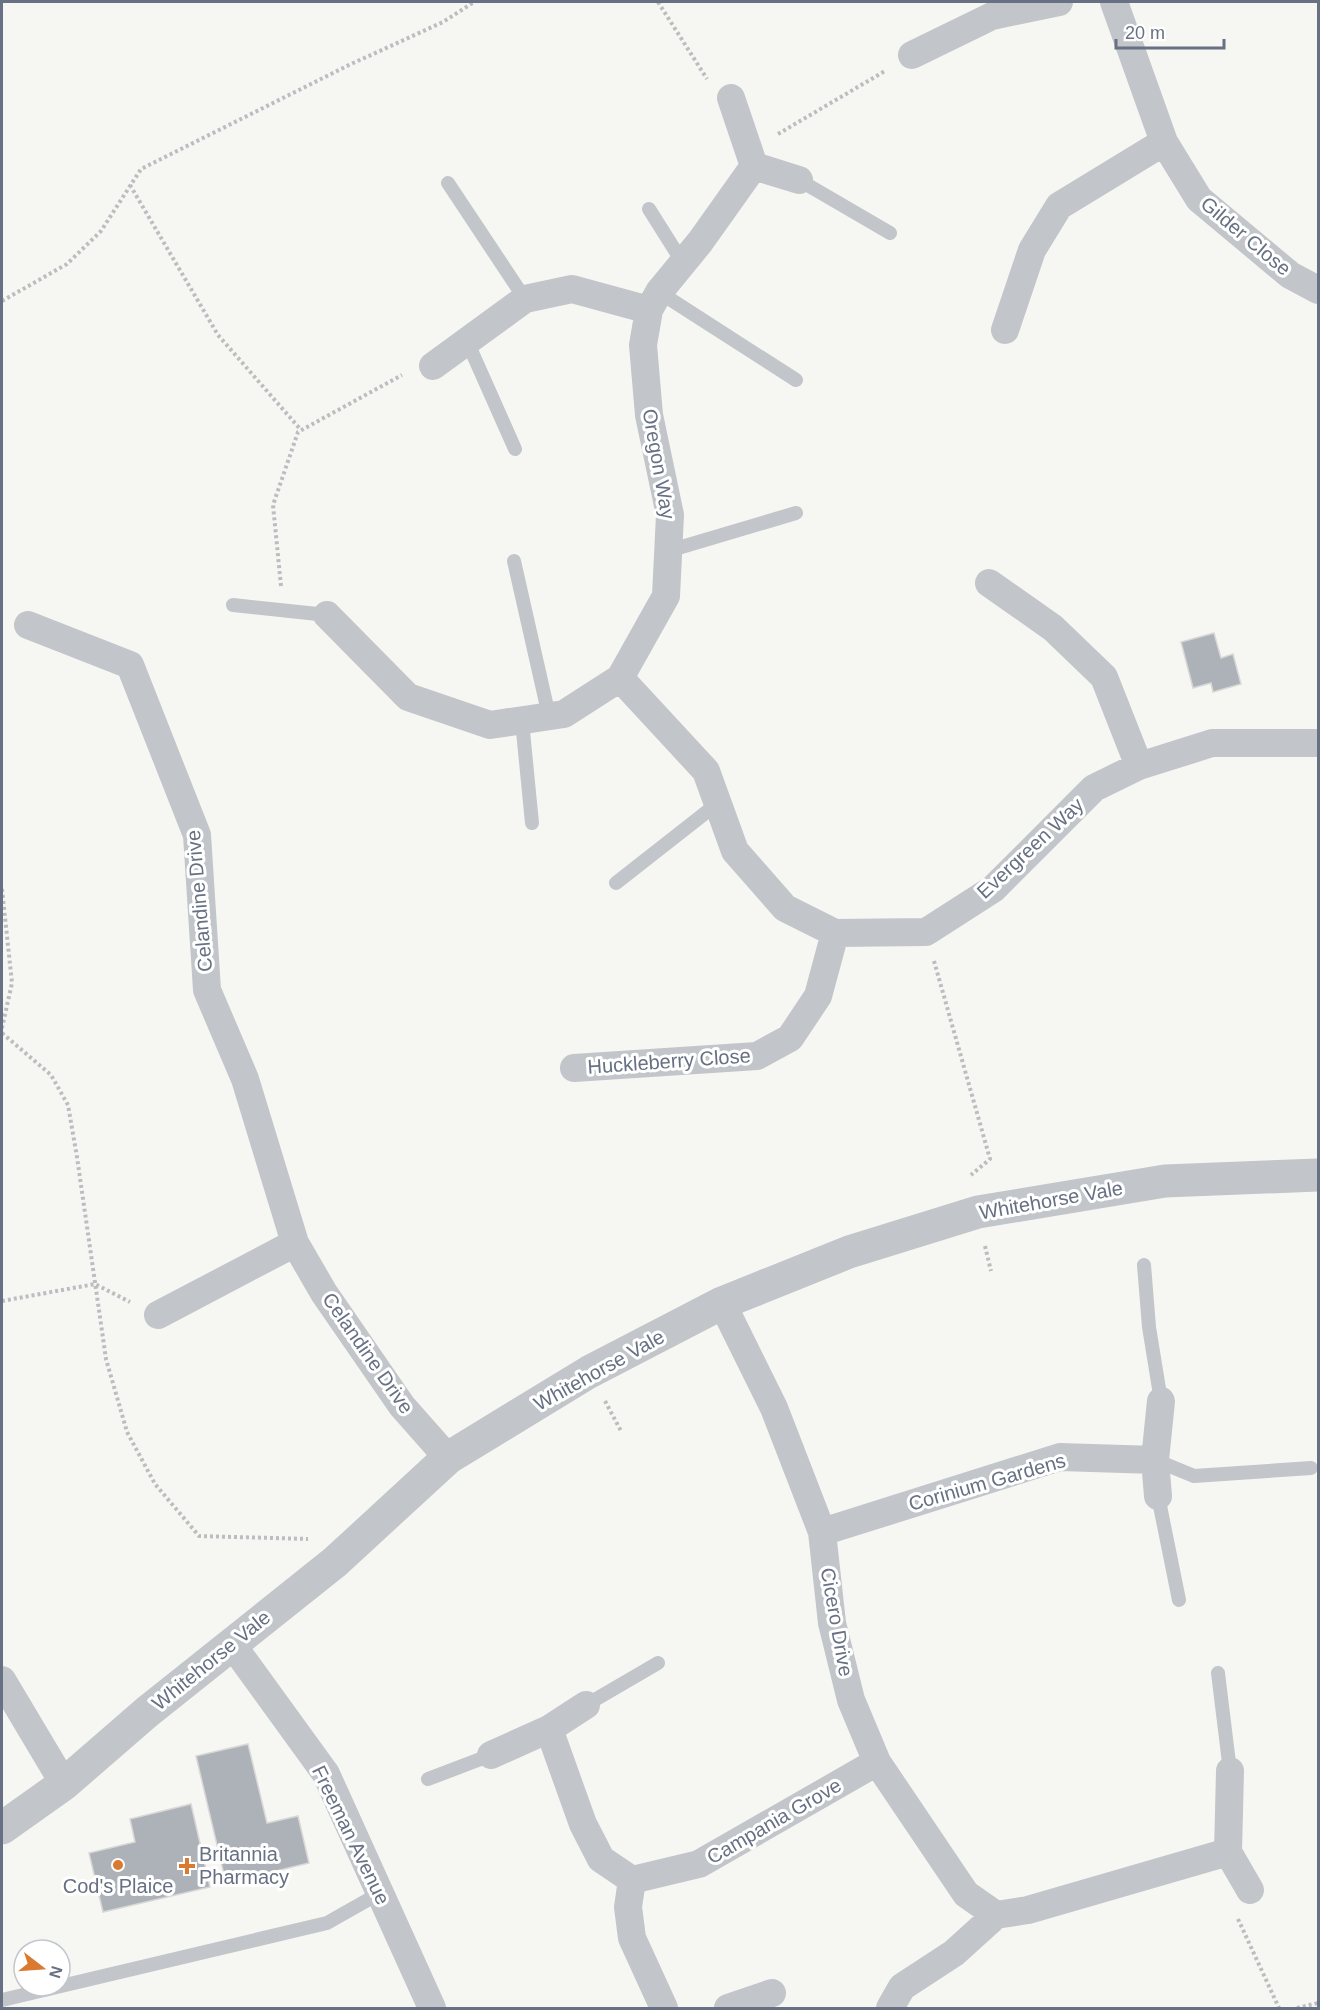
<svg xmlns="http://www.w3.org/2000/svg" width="1320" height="2010" font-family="Arial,sans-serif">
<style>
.building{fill:#adb2b9;stroke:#d8d8d6;stroke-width:1.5}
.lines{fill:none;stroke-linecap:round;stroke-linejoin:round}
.path{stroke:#bcbdc0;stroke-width:4;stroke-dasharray:3 3;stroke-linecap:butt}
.service{stroke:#c2c5c9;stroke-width:14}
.minor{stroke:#c2c5c9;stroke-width:28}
.tertiary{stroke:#c2c5c9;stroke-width:33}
.poi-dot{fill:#da7930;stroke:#fff;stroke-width:2}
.labels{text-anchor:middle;stroke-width:6;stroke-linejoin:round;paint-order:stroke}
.street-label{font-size:20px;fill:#677183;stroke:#fff}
.poi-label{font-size:20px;fill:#677183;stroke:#fff;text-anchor:start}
</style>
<rect width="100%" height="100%" fill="#f6f7f3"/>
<path class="building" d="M1214 633 1221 658 1233 654 1241 684 1213 692 1211 683 1193 688 1181 642Z
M248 1744 267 1823 298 1816 309 1863 226 1883 196 1756Z
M191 1804 210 1887 103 1912 89 1853 135 1842 130 1819Z"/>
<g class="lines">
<path class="path" d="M658 2 707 79
M778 134 885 71
M130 185 218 335 301 430
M2 301 67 264 101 231 141 169 349 65 443 22 474 2
M281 586 273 505 298 432 402 375
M2 889 12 983 2 1028
M934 961 990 1159 971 1175
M2 1033 51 1075 68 1105 77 1157 106 1359 127 1432 155 1484 199 1536 308 1539
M985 1246 991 1271
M2 1301 95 1284 130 1302
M605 1401 621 1431
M1238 1919 1279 2008
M1297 2008 1318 2003"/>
<path class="service" d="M799 180 890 233
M448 183 525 299
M649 209 683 263
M659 292 796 380
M467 341 515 449
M668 551 796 513
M514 561 549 716
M233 605 327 615
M522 721 532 823
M616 883 718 803
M1144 1265 1149 1327 1161 1401
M1155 1460 1194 1476 1311 1468
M1158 1496 1179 1600
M1218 1673 1230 1771
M586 1705 658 1663
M428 1779 491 1755
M2 2000 327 1923 380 1893"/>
<path class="minor" d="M1114 2 1164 142 1199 199 1290 275 1318 290
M912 55 992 16 1059 2
M754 166 799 180
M1005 330 1032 250 1059 206 1164 142
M433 366 525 299 572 289 649 310
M989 583 1053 628 1104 677 1139 766
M327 615 408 697 490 725 564 714 620 678 666 596 670 515 649 415 643 345 649 310 659 292 700 242 754 166 731 98
M28 625 130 665 197 835 207 990 245 1079 295 1243 324 1293 402 1406 448 1458
M620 678 706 771 735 851 785 908 835 933 926 932 993 889 1094 788 1139 766 1212 743H1318
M574 1068 757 1056 790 1038 818 996 835 933
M722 1303 774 1408 822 1532 832 1623 851 1700 877 1762 966 1894 996 1915
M158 1315 295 1243
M1158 1496 1155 1460 1161 1401
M822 1532 1060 1457 1155 1460
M231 1643 326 1774 432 2008
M2 1680 64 1784
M549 1729 583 1824 601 1859 632 1880 628 1907 632 1938 664 2008
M491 1755 549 1729 586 1705
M1230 1771 1228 1852 1250 1890
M632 1880 699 1864 877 1762
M728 2008 772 1993
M890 2008 902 1987 954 1953 996 1915 1028 1910 1228 1852"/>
<path class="tertiary" d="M2 1828 64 1784 147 1712 335 1562 448 1458 589 1372 722 1303 849 1252 978 1212 1165 1181 1318 1175"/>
</g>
<g class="poi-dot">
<circle cx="118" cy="1865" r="6"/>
<path d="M184 1857h6v6h6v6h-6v6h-6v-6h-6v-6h6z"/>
</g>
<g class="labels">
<g class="street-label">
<text transform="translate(1246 236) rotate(40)" y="7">Gilder Close</text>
<text transform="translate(659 464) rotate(80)" y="7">Oregon Way</text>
<text transform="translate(1030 848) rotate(-43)" y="7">Evergreen Way</text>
<text transform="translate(199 901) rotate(-95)" y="7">Celandine Drive</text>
<text transform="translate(669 1061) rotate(-4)" y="7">Huckleberry Close</text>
<text transform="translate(1051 1200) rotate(-10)" y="7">Whitehorse Vale</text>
<text transform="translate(368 1353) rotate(55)" y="7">Celandine Drive</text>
<text transform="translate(599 1370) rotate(-29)" y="7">Whitehorse Vale</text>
<text transform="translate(987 1482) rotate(-16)" y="7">Corinium Gardens</text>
<text transform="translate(837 1622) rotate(80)" y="7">Cicero Drive</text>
<text transform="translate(211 1660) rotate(-39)" y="7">Whitehorse Vale</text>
<text transform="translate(774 1821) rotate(-30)" y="7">Campania Grove</text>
<text transform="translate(351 1835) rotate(64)" y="7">Freeman Avenue</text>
</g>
<g class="poi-label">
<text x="199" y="1861">Britannia<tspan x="199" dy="23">Pharmacy</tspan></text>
<text x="118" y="1893" text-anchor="middle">Cod's Plaice</text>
</g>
</g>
<rect width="1320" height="2010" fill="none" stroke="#677183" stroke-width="6"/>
<g transform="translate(42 1968) rotate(107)"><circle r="28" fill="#ffffff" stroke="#c2c6cd" stroke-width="1.5"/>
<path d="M0-4.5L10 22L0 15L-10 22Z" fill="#da7930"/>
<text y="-9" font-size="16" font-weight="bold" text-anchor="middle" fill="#677183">N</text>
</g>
<path d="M1116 39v9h108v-9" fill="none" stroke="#677183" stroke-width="3"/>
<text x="1125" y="39" font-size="18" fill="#677183" stroke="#ffffff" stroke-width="4.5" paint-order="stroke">20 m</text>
</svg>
